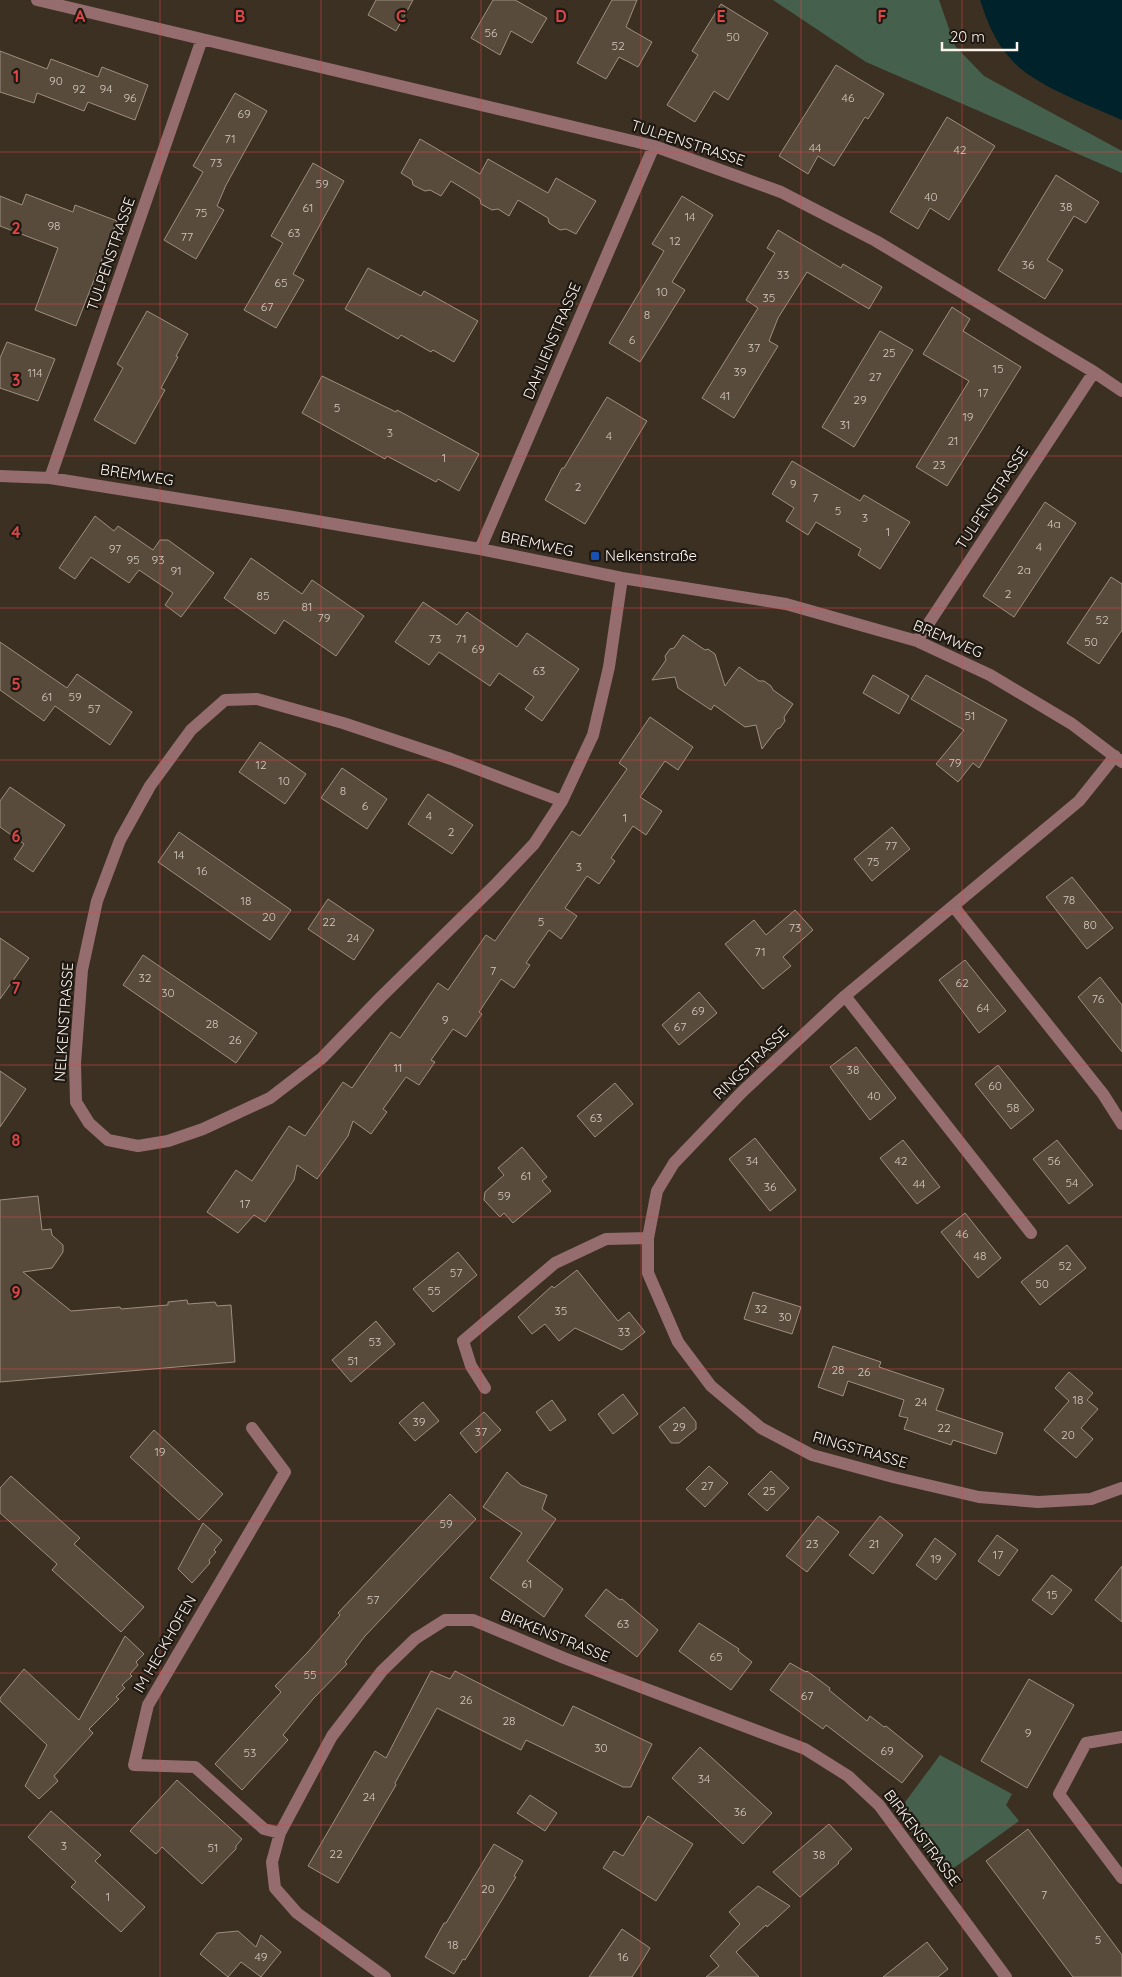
<svg xmlns="http://www.w3.org/2000/svg" width="1122" height="1977" font-family="Quicksand,sans-serif">
<style>
.green{fill:#45614d}
.water{fill:#00222b}
.building{fill:#594b3c;stroke:#9e8f7f}
.lines{fill:none;stroke-linecap:round;stroke-linejoin:round}
.minor{stroke:#956d6f;stroke-width:12}
.grid{fill:none;stroke:#dc4645;stroke-width:1;stroke-opacity:0.55}
.transit-dot{fill:#1a4fb4;stroke:#1f1913;stroke-width:2}
.labels{text-anchor:middle;stroke-width:4.5;stroke-linejoin:round;paint-order:stroke}
.number-label{font-size:12px;fill:#d3c9bf}
.street-label{font-size:15px;fill:#fcf3eb;stroke:#1f1913}
.poi-label{font-size:15px;fill:#fcf3eb;stroke:#1f1913;text-anchor:start}
.grid-label{font-size:16px;text-anchor:middle;font-weight:bold;fill:#dc4645;stroke:#1f1913;stroke-width:4.5;stroke-linejoin:round;paint-order:stroke}
</style>
<rect width="100%" height="100%" fill="#3c3022"/>
<path class="green" d="M773 0H939L955 46 984 76 1122 151V173L866 62Z
M940 1755 1012 1794 1006 1805 1019 1821 944 1875 897 1813Z"/>
<path class="water" d="M980 0H1122V120C1090 105 1032 85 1010 58 995 42 987 21 980 0Z"/>
<path class="building" d="M376 0H413L396 31 368 15Z
M493 0H515L547 18 532 43 511 31 500 55 471 38Z
M612 0H637L626 27 652 42 638 67 619 57 606 79 577 63Z
M721 4 768 33 728 100 714 91 695 122 667 105 698 55 692 51Z
M0 51 47 69 51 59 98 77 102 67 148 85 135 120 88 102 84 111 37 93 34 103 0 92Z
M836 65 884 94 868 119 865 117 834 166 818 156 808 174 779 156Z
M235 93 267 111 226 185 217 206 224 210 196 259 164 240 203 172 193 166Z
M947 117 995 146 949 220 930 208 918 229 890 212Z
M420 139 480 174 488 159 548 193 556 178 596 201 576 234 566 229 560 230 549 223 548 218 518 200 509 216 498 209 492 210 481 204 480 199 451 181 441 196 430 190 425 191 413 185 412 180 401 173Z
M313 163 344 181 293 274 304 280 276 328 244 310 283 243 271 236Z
M1056 175 1099 202 1086 223 1074 216 1047 260 1063 270 1045 299 998 270Z
M26 194 73 212 75 205 117 221 76 326 35 310 58 248 0 226V196L22 205Z
M682 196 713 215 672 282 685 290 640 362 609 343 664 251 652 244Z
M778 230 841 268 843 264 882 287 869 309 807 272 778 318 769 341 778 346 734 418 702 398 758 308 746 300 775 253 767 248Z
M368 268 421 296 424 291 478 321 454 362 433 350 431 352 401 335 398 339 345 309Z
M952 307 970 319 963 331 1021 367 947 486 916 467 969 381 923 354Z
M147 311 188 334 176 356 178 357 161 388 165 390 135 444 94 420 123 368 117 364Z
M880 331 913 350 854 447 822 427Z
M7 342 55 359 38 401 0 388V358Z
M322 376 396 412 397 410 479 454 459 491 438 479 436 482 387 456 385 459 302 413Z
M607 397 647 421 585 524 545 500 562 468H564Z
M792 461 860 501 864 495 910 522 880 569 858 555 861 549 816 522 808 535 786 521 794 508 772 494Z
M1045 502 1076 523 1014 617 983 596Z
M95 516 114 531 118 526 153 550 160 540H168L214 573 181 617 165 605 173 593 139 570 129 583 91 557 75 579 59 568Z
M251 558 302 594 312 580 364 616 336 656 284 620 275 634 224 598Z
M1111 577 1122 584V630L1099 664 1067 643Z
M423 602 457 625 467 612 517 647 527 633 579 669 542 721 525 709 534 697 499 673 490 686 439 652 429 665 395 642Z
M683 635 705 650 708 649 715 654 725 686 739 667 759 681H764L771 686 773 690 793 704 784 717 785 721 780 728 777 729 762 749 756 725 745 727 714 705 711 710 678 688 675 677 652 680 666 660 665 656 670 649 674 648Z
M0 642 67 688 77 674 132 712 110 745 55 706 44 721 0 690Z
M873 675 909 696 899 714 863 693Z
M926 675 1007 720 979 768 973 763 958 782 936 764 964 730 911 699Z
M650 717 693 747 678 770 665 761 640 797 662 811 646 835 633 826 611 858 615 861 599 884 587 876 565 908 577 916 561 939 549 930 526 963 530 965 514 988 501 979 479 1012 482 1014 466 1037 453 1029 431 1060 435 1062 419 1085 406 1077 383 1109 387 1112 371 1134 353 1121 348 1136 317 1179 297 1165 294 1180 265 1222 254 1215 238 1233 207 1212 236 1170 252 1181 289 1126 305 1136 343 1082 352 1088 391 1032 400 1038 438 983 448 990 486 935 495 941 572 831 580 836 627 769 619 763Z
M260 742 306 774 285 804 239 772Z
M342 768 387 799 367 829 321 798Z
M10 787 65 825 33 872 14 859 24 844 0 827V801Z
M428 794 473 825 452 854 408 824Z
M892 827 910 849 872 881 854 859Z
M179 832 291 910 270 940 158 862Z
M1072 877 1113 928 1087 949 1046 897Z
M328 899 374 930 354 960 308 929Z
M795 910 813 930 783 957 791 966 763 989 725 944 754 920 766 935Z
M0 938 29 958 0 999Z
M143 955 257 1033 236 1063 123 985Z
M965 960 1006 1011 979 1033 939 980Z
M1100 977 1122 1005V1052L1078 997Z
M699 992 717 1013 679 1045 662 1025Z
M856 1047 896 1098 870 1120 830 1067Z
M998 1065 1034 1110 1011 1129 975 1084Z
M0 1071 26 1089 0 1127Z
M615 1083 633 1104 595 1137 577 1116Z
M755 1138 796 1190 770 1211 729 1159Z
M903 1140 940 1187 917 1204 880 1158Z
M1057 1140 1093 1185 1069 1204 1033 1159Z
M522 1147 547 1177 542 1181 551 1191 513 1223 504 1213 500 1217 484 1200 485 1192 504 1175 498 1168Z
M38 1196 42 1230 51 1229 52 1235 63 1245V1252L52 1268 23 1272 71 1311 120 1307 121 1309 168 1305V1302L187 1300 188 1304 215 1302 217 1306 231 1305 235 1362 0 1382V1200Z
M965 1213 1001 1258 978 1278 941 1232Z
M1067 1245 1086 1268 1040 1305 1021 1282Z
M458 1252 477 1275 433 1312 413 1289Z
M577 1270 618 1321 629 1312 645 1332 622 1350 575 1328 559 1341 545 1324 532 1334 518 1317 552 1286 554 1288Z
M753 1292 801 1307 792 1334 744 1319Z
M376 1321 395 1344 351 1382 332 1360Z
M833 1346 881 1362 879 1367 944 1389 936 1410 1003 1433 996 1454 953 1440 951 1445 904 1429 908 1418 899 1416 904 1400 848 1381 843 1396 818 1387Z
M1069 1372 1093 1393 1087 1400 1098 1409 1081 1428 1093 1439 1076 1458 1044 1430 1069 1401 1055 1388Z
M623 1394 638 1414 613 1434 598 1414Z
M552 1400 566 1420 550 1431 536 1412Z
M423 1402 439 1421 415 1441 399 1423Z
M684 1407 696 1422V1429L679 1443H671L659 1427Z
M484 1412 501 1430 476 1453 460 1433Z
M154 1430 223 1494 199 1520 130 1457Z
M709 1466 728 1483 705 1507 686 1489Z
M771 1471 789 1488 767 1511 748 1494Z
M507 1472 521 1485 547 1495 542 1509 556 1519 527 1561 563 1589 544 1617 490 1578 522 1533 483 1507Z
M11 1476 80 1538 74 1544 144 1607 121 1632 52 1570 57 1564 0 1513V1488Z
M450 1494 476 1519 365 1636 345 1662 347 1664 313 1699 283 1735 288 1740 242 1790 215 1764 281 1692 275 1686 308 1652 340 1615 338 1613Z
M818 1516 839 1532 807 1572 786 1556Z
M880 1516 903 1535 873 1574 849 1555Z
M203 1523 222 1540 214 1550 216 1552 209 1560 210 1563 192 1583 178 1569Z
M997 1535 1018 1550 999 1576 978 1561Z
M935 1538 956 1554 936 1580 916 1565Z
M1122 1566V1622L1095 1600Z
M1052 1575 1072 1590 1052 1615 1032 1600Z
M606 1589 620 1600 622 1599 658 1630 637 1657 585 1616Z
M699 1623 739 1649 738 1651 752 1662 731 1690 679 1651Z
M125 1636 144 1654 136 1662 138 1665 130 1674 132 1676 122 1685 125 1688 116 1697 119 1699 89 1729 93 1733 54 1776 58 1781 39 1799 25 1786 47 1745 0 1701V1698L24 1669 79 1720Z
M790 1663 806 1672 807 1671 830 1688 829 1690 867 1721 870 1716 884 1727 886 1726 923 1756 902 1783 826 1725 823 1729 770 1690Z
M431 1671 450 1679 455 1671 563 1726 573 1706 652 1744 631 1787H623L526 1740 521 1750 437 1708 395 1783 396 1785 338 1883 308 1866 375 1751 386 1758Z
M1029 1679 1074 1705 1027 1788 981 1761Z
M700 1747 772 1813 743 1844 672 1778Z
M177 1780 242 1839 236 1846V1849L202 1884 162 1847 156 1854 130 1831Z
M530 1795 557 1813 545 1831 517 1813Z
M51 1811 101 1855 95 1861 145 1907 121 1932 71 1887 76 1882 28 1837Z
M648 1816 693 1844 656 1901 603 1868 614 1851 623 1856Z
M829 1824 852 1849 838 1862 839 1863 800 1897 773 1872Z
M1028 1829 1122 1955V1977H1073L986 1861Z
M494 1844 523 1861 514 1876 516 1877 465 1960 463 1959 454 1974 425 1957 444 1923H446Z
M758 1886 790 1906 767 1927 766 1925 736 1952 759 1977H706L719 1966 710 1956 740 1924 729 1912Z
M622 1929 650 1948 641 1963 632 1977H589Z
M238 1931 256 1947 261 1935 281 1952 261 1977 241 1962 228 1977 200 1954 217 1933Z
M927 1942 948 1969 938 1977H883Z"/>
<g class="lines">
<path class="minor" d="M37 0 654 146 781 192 876 241 1094 372 917 641
M1094 372 1122 391
M0 476 50 478 287 516 480 549 622 578 786 604 917 641 990 675 1072 724 1122 762
M50 478 202 39
M480 549 654 146
M1115 756 1079 801 845 996 742 1092 674 1163 657 1191 648 1238V1273L678 1342 711 1386 761 1428 812 1455 893 1477 979 1497 1038 1502 1091 1499 1122 1488
M562 801 451 759 343 723 257 699 225 700 191 730 150 786 120 840 97 901 82 970 75 1063 76 1102 89 1123 108 1140 138 1146 168 1141 203 1129 270 1098 322 1058 381 997 497 883 534 844 562 801 593 735 609 667 622 578
M954 907 1103 1094 1122 1124
M845 996 1031 1233
M485 1388 471 1366 463 1341 555 1263 606 1239 648 1238
M252 1428 285 1472 148 1705 134 1765 195 1767 264 1829 280 1833
M1122 1737 1086 1743 1059 1794 1122 1878
M385 1977 297 1913 275 1888 272 1862 280 1833 332 1736 382 1671 415 1639 445 1620H473L564 1658 805 1749 848 1776 879 1805 1006 1977"/>
</g>
<path class="grid" d="M160 0V1977M321 0V1977M481 0V1977M641 0V1977M801 0V1977M962 0V1977M0 152H1122M0 304H1122M0 456H1122M0 608H1122M0 760H1122M0 912H1122M0 1065H1122M0 1217H1122M0 1369H1122M0 1521H1122M0 1673H1122M0 1825H1122"/>
<rect class="transit-dot" x="590" y="551" width="10" height="10" rx="2.5"/>
<g class="labels">
<g class="number-label">
<text x="491" y="37">56</text>
<text x="733" y="41">50</text>
<text x="618" y="50">52</text>
<text x="56" y="85">90</text>
<text x="79" y="93">92</text>
<text x="106" y="93">94</text>
<text x="130" y="102">96</text>
<text x="848" y="102">46</text>
<text x="244" y="118">69</text>
<text x="230" y="143">71</text>
<text x="815" y="152">44</text>
<text x="960" y="154">42</text>
<text x="216" y="167">73</text>
<text x="322" y="188">59</text>
<text x="931" y="201">40</text>
<text x="1066" y="211">38</text>
<text x="308" y="212">61</text>
<text x="201" y="217">75</text>
<text x="690" y="221">14</text>
<text x="54" y="230">98</text>
<text x="294" y="237">63</text>
<text x="187" y="241">77</text>
<text x="675" y="245">12</text>
<text x="1028" y="269">36</text>
<text x="783" y="279">33</text>
<text x="281" y="287">65</text>
<text x="662" y="296">10</text>
<text x="769" y="302">35</text>
<text x="267" y="311">67</text>
<text x="647" y="319">8</text>
<text x="632" y="344">6</text>
<text x="754" y="352">37</text>
<text x="889" y="357">25</text>
<text x="998" y="373">15</text>
<text x="740" y="376">39</text>
<text x="35" y="377">114</text>
<text x="875" y="381">27</text>
<text x="983" y="397">17</text>
<text x="725" y="400">41</text>
<text x="860" y="404">29</text>
<text x="337" y="412">5</text>
<text x="968" y="421">19</text>
<text x="845" y="429">31</text>
<text x="390" y="437">3</text>
<text x="609" y="440">4</text>
<text x="953" y="445">21</text>
<text x="444" y="462">1</text>
<text x="939" y="469">23</text>
<text x="793" y="488">9</text>
<text x="578" y="491">2</text>
<text x="815" y="502">7</text>
<text x="838" y="515">5</text>
<text x="865" y="522">3</text>
<text x="1054" y="528">4a</text>
<text x="888" y="536">1</text>
<text x="1039" y="551">4</text>
<text x="115" y="553">97</text>
<text x="133" y="564">95</text>
<text x="158" y="564">93</text>
<text x="1024" y="574">2a</text>
<text x="176" y="575">91</text>
<text x="1008" y="598">2</text>
<text x="263" y="600">85</text>
<text x="307" y="611">81</text>
<text x="324" y="622">79</text>
<text x="1102" y="624">52</text>
<text x="435" y="643">73</text>
<text x="461" y="643">71</text>
<text x="1091" y="646">50</text>
<text x="478" y="653">69</text>
<text x="539" y="675">63</text>
<text x="47" y="701">61</text>
<text x="75" y="701">59</text>
<text x="94" y="713">57</text>
<text x="970" y="720">51</text>
<text x="955" y="767">79</text>
<text x="261" y="769">12</text>
<text x="284" y="785">10</text>
<text x="343" y="795">8</text>
<text x="365" y="810">6</text>
<text x="429" y="820">4</text>
<text x="625" y="822">1</text>
<text x="451" y="836">2</text>
<text x="891" y="850">77</text>
<text x="179" y="859">14</text>
<text x="873" y="866">75</text>
<text x="579" y="871">3</text>
<text x="202" y="875">16</text>
<text x="1069" y="904">78</text>
<text x="246" y="905">18</text>
<text x="269" y="921">20</text>
<text x="329" y="926">22</text>
<text x="541" y="926">5</text>
<text x="1090" y="929">80</text>
<text x="795" y="932">73</text>
<text x="353" y="942">24</text>
<text x="760" y="956">71</text>
<text x="493" y="975">7</text>
<text x="145" y="982">32</text>
<text x="962" y="987">62</text>
<text x="168" y="997">30</text>
<text x="1098" y="1003">76</text>
<text x="983" y="1012">64</text>
<text x="698" y="1015">69</text>
<text x="445" y="1024">9</text>
<text x="212" y="1028">28</text>
<text x="680" y="1031">67</text>
<text x="235" y="1044">26</text>
<text x="398" y="1072">11</text>
<text x="853" y="1074">38</text>
<text x="995" y="1090">60</text>
<text x="874" y="1100">40</text>
<text x="1013" y="1112">58</text>
<text x="596" y="1122">63</text>
<text x="752" y="1165">34</text>
<text x="901" y="1165">42</text>
<text x="1054" y="1165">56</text>
<text x="526" y="1180">61</text>
<text x="1072" y="1187">54</text>
<text x="919" y="1188">44</text>
<text x="770" y="1191">36</text>
<text x="504" y="1200">59</text>
<text x="245" y="1208">17</text>
<text x="962" y="1238">46</text>
<text x="980" y="1260">48</text>
<text x="1065" y="1270">52</text>
<text x="456" y="1277">57</text>
<text x="1042" y="1288">50</text>
<text x="434" y="1295">55</text>
<text x="761" y="1313">32</text>
<text x="561" y="1315">35</text>
<text x="785" y="1321">30</text>
<text x="624" y="1336">33</text>
<text x="375" y="1346">53</text>
<text x="353" y="1365">51</text>
<text x="838" y="1374">28</text>
<text x="864" y="1376">26</text>
<text x="1078" y="1404">18</text>
<text x="921" y="1406">24</text>
<text x="419" y="1426">39</text>
<text x="679" y="1431">29</text>
<text x="944" y="1432">22</text>
<text x="481" y="1436">37</text>
<text x="1068" y="1439">20</text>
<text x="160" y="1456">19</text>
<text x="707" y="1490">27</text>
<text x="769" y="1495">25</text>
<text x="446" y="1528">59</text>
<text x="812" y="1548">23</text>
<text x="874" y="1548">21</text>
<text x="998" y="1559">17</text>
<text x="936" y="1563">19</text>
<text x="527" y="1588">61</text>
<text x="1052" y="1599">15</text>
<text x="373" y="1604">57</text>
<text x="623" y="1628">63</text>
<text x="716" y="1661">65</text>
<text x="310" y="1679">55</text>
<text x="807" y="1700">67</text>
<text x="466" y="1704">26</text>
<text x="509" y="1725">28</text>
<text x="1028" y="1737">9</text>
<text x="601" y="1752">30</text>
<text x="887" y="1755">69</text>
<text x="250" y="1757">53</text>
<text x="704" y="1783">34</text>
<text x="369" y="1801">24</text>
<text x="740" y="1816">36</text>
<text x="64" y="1850">3</text>
<text x="213" y="1852">51</text>
<text x="336" y="1858">22</text>
<text x="819" y="1859">38</text>
<text x="488" y="1893">20</text>
<text x="1044" y="1899">7</text>
<text x="108" y="1901">1</text>
<text x="1098" y="1944">5</text>
<text x="453" y="1949">18</text>
<text x="261" y="1961">49</text>
<text x="623" y="1961">16</text>
</g>
<g class="street-label">
<text transform="translate(688 143) rotate(18)" y="5">TULPENSTRASSE</text>
<text transform="translate(111 254) rotate(-71)" y="5">TULPENSTRASSE</text>
<text transform="translate(552 341) rotate(-67)" y="5">DAHLIENSTRASSE</text>
<text transform="translate(137 475) rotate(9)" y="5">BREMWEG</text>
<text transform="translate(992 498) rotate(-57)" y="5">TULPENSTRASSE</text>
<text transform="translate(537 544) rotate(12)" y="5">BREMWEG</text>
<text transform="translate(948 639) rotate(23)" y="5">BREMWEG</text>
<text transform="translate(64 1022) rotate(-86)" y="5">NELKENSTRASSE</text>
<text transform="translate(751 1063) rotate(-44)" y="5">RINGSTRASSE</text>
<text transform="translate(860 1450) rotate(16)" y="5">RINGSTRASSE</text>
<text transform="translate(555 1636) rotate(22)" y="5">BIRKENSTRASSE</text>
<text transform="translate(165 1644) rotate(-60)" y="5">IM HECKHOFEN</text>
<text transform="translate(922 1838) rotate(53)" y="5">BIRKENSTRASSE</text>
</g>
<g class="poi-label">
<text x="605" y="561">Nelkenstraße</text>
</g>
</g>
<g class="grid-label">
<text x="80" y="22">A</text>
<text x="240" y="22">B</text>
<text x="401" y="22">C</text>
<text x="561" y="22">D</text>
<text x="721" y="22">E</text>
<text x="882" y="22">F</text>
<text x="16" y="82">1</text>
<text x="16" y="234">2</text>
<text x="16" y="386">3</text>
<text x="16" y="538">4</text>
<text x="16" y="690">5</text>
<text x="16" y="842">6</text>
<text x="16" y="994">7</text>
<text x="16" y="1146">8</text>
<text x="16" y="1298">9</text>
</g>
<path d="M942 42v8h75v-8" fill="none" stroke="#fcf3eb" stroke-width="2.5"/>
<text x="950" y="42" font-size="15" fill="#fcf3eb" stroke="#1f1913" stroke-width="4" paint-order="stroke">20 m</text>
</svg>
